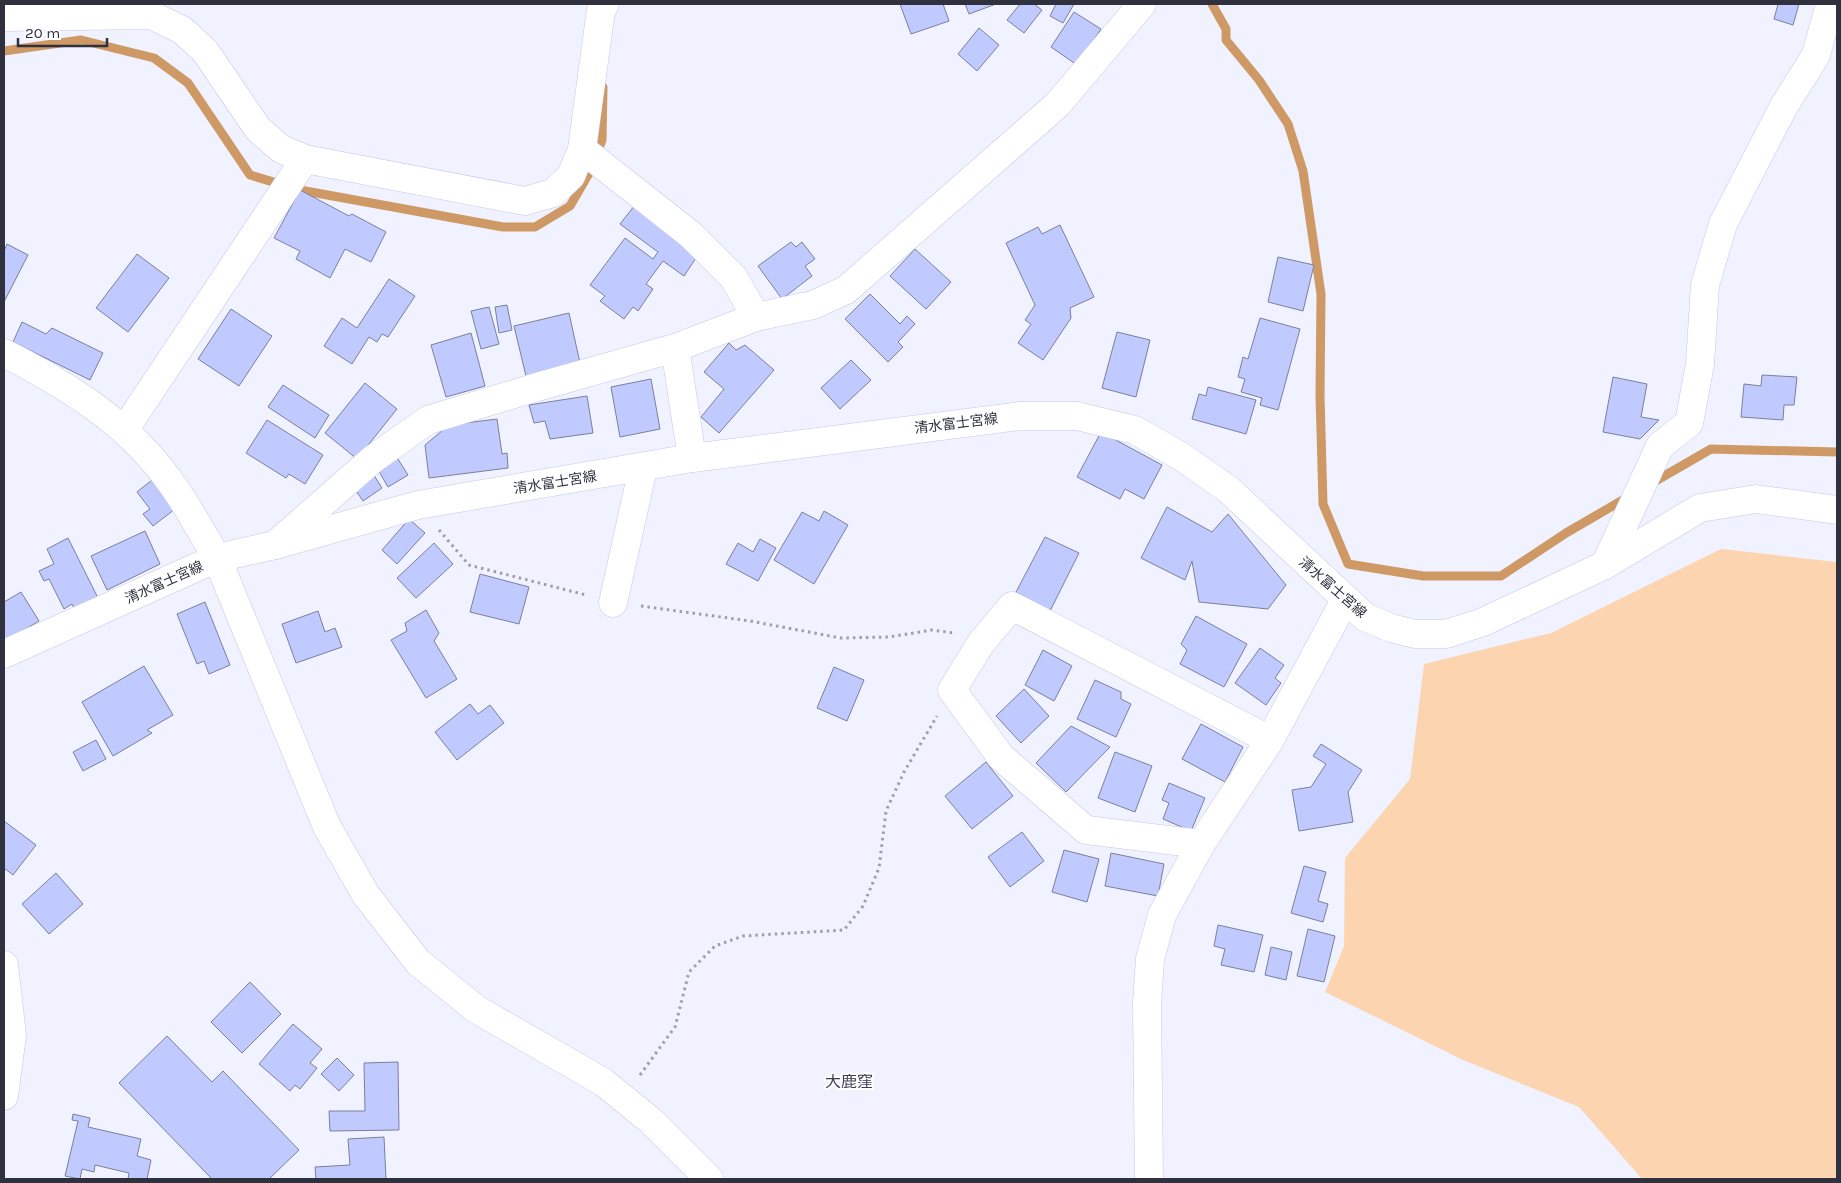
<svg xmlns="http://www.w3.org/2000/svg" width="1841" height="1183" font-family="Karla,'Noto Sans JP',sans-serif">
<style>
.green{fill:#fcd5b0}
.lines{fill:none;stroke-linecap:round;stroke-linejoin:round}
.stream{stroke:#ce9965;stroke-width:9}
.building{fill:#c0caff;stroke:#7a809b}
.street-casing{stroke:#c2c9e7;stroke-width:29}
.secondary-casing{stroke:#c2c9e7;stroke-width:29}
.primary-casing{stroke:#c2c9e7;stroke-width:29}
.path{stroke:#9c9fab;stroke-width:3;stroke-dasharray:2.5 4;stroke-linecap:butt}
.street{stroke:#fff;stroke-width:28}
.secondary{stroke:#fff;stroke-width:28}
.primary{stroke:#fff;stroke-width:28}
.labels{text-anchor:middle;stroke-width:4;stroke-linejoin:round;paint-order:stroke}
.street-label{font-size:14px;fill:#2f323e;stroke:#fff}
.quarter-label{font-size:16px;fill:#3a3f57;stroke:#fff}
</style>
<rect width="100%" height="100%" fill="#f0f2ff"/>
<path class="green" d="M1721 549 1837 562V1179H1642L1579 1107 1463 1060 1325 992 1344 946 1345 858 1410 779 1424 664 1551 633Z"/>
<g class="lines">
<path class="stream" d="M1212 4 1226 29V40L1259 80 1288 124 1303 171 1321 294 1320 395 1323 504 1348 564 1423 576H1501L1566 533 1628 497
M4 51 81 40 154 58 188 83 250 175 300 190 503 227H535L570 206 588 175 602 140 603 87
M1652 483 1711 449 1837 452"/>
</g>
<path class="building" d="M900 4H943L949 21 911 34Z
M965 4H996L969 14Z
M1020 4H1034L1042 10 1024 33 1007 20Z
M1056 4H1074L1063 23 1050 16Z
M1778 4H1799L1793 25 1774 19Z
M1074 12 1101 29 1077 65 1051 47Z
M979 28 999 45 977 71 958 54Z
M300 190 349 216 352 214 386 232 371 262 345 249 330 278 296 259 300 251 274 238Z
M635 205 700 252 684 276 663 261 646 284 653 289 638 311 633 307 624 319 600 301 605 296 590 285 625 238 653 259 658 252 620 224Z
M1060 225 1094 297 1070 308 1071 318 1043 360 1018 343 1031 324 1025 320 1035 305 1006 243 1038 227 1042 234Z
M791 242 796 247 802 242 815 259 805 266 812 276 782 299 758 266Z
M7 244 28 255 4 302V251Z
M915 249 951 282 926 309 890 276Z
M137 254 169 278 128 332 96 308Z
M1278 257 1314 265 1303 311 1268 302Z
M389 279 415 296 388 337 382 334 377 342 369 337 352 364 324 346 342 318 357 328Z
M870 294 900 324 907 316 915 324 898 342 903 347 888 362 845 319Z
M507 305 512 330 499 333 495 307Z
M489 307 499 344 481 349 471 311Z
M231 309 272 336 239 386 198 359Z
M569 313 580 363 526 376 514 326Z
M1260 318 1300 329 1278 410 1260 405 1262 398 1241 392 1245 379 1238 377 1243 357 1248 359Z
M22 322 46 334 52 328 103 353 90 380 13 342Z
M1117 332 1150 340 1136 397 1102 388Z
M471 333 485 386 446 397 431 345Z
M729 343 736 350 745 345 774 370 719 433 701 417 724 389 704 372Z
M851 360 871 380 840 409 821 388Z
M1762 375 1797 377 1794 405H1784L1783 420 1741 417 1744 384 1761 386Z
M1613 377 1647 384 1641 417 1659 420 1640 439 1603 432Z
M651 379 660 429 620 437 611 387Z
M365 383 397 409 357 459 325 433Z
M283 385 329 415 315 438 268 407Z
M1208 387 1256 400 1246 434 1192 419 1199 394 1206 396Z
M587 396 593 433 550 439 545 421 534 423 529 405Z
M497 419 502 454 507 453 508 468 429 478 425 445 449 425Z
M267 420 323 455 305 484 289 474 286 478 246 453Z
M1101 432 1162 465 1144 499 1125 489 1120 499 1077 477Z
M396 456 408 475 388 487 377 468Z
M372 472 382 488 363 501 352 485Z
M152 480 175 509 153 526 143 514 150 509 137 492Z
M1167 507 1212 532 1228 514 1286 585 1268 609 1199 602 1192 561 1185 580 1141 558Z
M824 511 848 525 814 584 774 560 802 512 819 521Z
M409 519 425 533 397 564 382 550Z
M145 531 160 564 107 590 91 556Z
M1045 537 1079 553 1050 611 1016 592Z
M68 538 99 600 76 612 72 604 64 609 49 579 44 581 39 571 54 564 47 549Z
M760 539 776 548 758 581 726 564 738 543 753 552Z
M434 543 453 564 416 598 397 578Z
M480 574 529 587 519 624 470 612Z
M21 592 39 621 4 642V602Z
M205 602 230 665 209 674 204 661 197 664 177 614Z
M426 610 439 633 434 641 457 679 426 698 391 640 407 631 405 623Z
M318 611 325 632 335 628 342 647 296 663 282 624Z
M1196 616 1247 644 1224 687 1180 664 1187 650 1181 644Z
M1260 648 1284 665 1275 678 1281 683 1266 705 1235 683Z
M1043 650 1072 666 1054 701 1025 685Z
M144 666 173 715 147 730 152 733 113 756 82 702Z
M834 667 864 680 847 721 817 708Z
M1095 680 1121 692V699L1131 704 1116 737 1077 719Z
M1024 689 1049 716 1021 743 996 716Z
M470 704 478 714 490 705 504 723 457 760 435 732Z
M1201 724 1243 747 1225 782 1182 759Z
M1071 726 1110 747 1066 792 1036 763Z
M96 740 106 759 83 771 73 752Z
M1321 744 1362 770 1348 792 1353 822 1299 831 1292 790 1311 787 1326 764 1313 756Z
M1115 752 1152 766 1135 812 1098 798Z
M986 762 1013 796 972 829 945 796Z
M1169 783 1205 798 1191 831 1163 819 1169 803 1162 800Z
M4 821 36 845 13 875 4 868Z
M1022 832 1044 861 1010 887 988 857Z
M1064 850 1099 859 1087 902 1052 892Z
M1111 853 1164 864 1158 896 1105 886Z
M1304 866 1326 872 1318 901 1328 904 1323 922 1291 913Z
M56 873 83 904 49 934 22 904Z
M1218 925 1263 935 1254 972 1221 965 1225 949 1214 946Z
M1308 929 1335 936 1324 982 1297 976Z
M1271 947 1292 952 1286 980 1265 975Z
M250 982 281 1014 242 1053 211 1022Z
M293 1024 322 1049 310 1063 317 1068 300 1089 295 1085 290 1091 259 1064Z
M167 1036 212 1082 223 1071 299 1150 269 1179H212L119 1083Z
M337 1058 354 1075 339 1091 321 1074Z
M398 1062 399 1130 330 1131 329 1111H365L364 1063Z
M73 1114 90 1118 88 1127 141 1139 137 1156 151 1160 147 1179H128L129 1173 95 1165 94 1172 82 1169 80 1179 65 1176 78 1121 72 1120Z
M384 1137 386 1179H316L315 1167 350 1165 348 1139Z"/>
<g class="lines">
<g class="street-casing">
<path id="street" d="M4 17 151 15 182 30 205 51 258 129 281 149 305 159 525 201 553 193 571 176 582 149 601 10 605 4
M582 149 691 235 734 278 756 317
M4 353C67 385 129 423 171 483 188 506 202 533 217 558
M125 429 305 159
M692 458 675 348 756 317 813 305 846 290 1058 104 1142 4
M275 545 373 459 428 420 537 387 675 348
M1605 565 1660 446 1689 423 1700 364 1705 285 1723 224 1784 106 1816 55 1830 4
M613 603 643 468
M1201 844 1086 830 1001 757 952 690 981 643 1012 606 1270 740
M1149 1179 1147 1003 1150 959 1162 915 1201 844 1270 740 1345 600"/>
</g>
<g class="secondary-casing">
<path id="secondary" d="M217 558 327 827 366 895 418 962 476 1009 603 1082 651 1121 709 1179
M4 965 12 1035 4 1096"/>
</g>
<g class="primary-casing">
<path id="primary" d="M4 654 217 558 275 545 418 505 692 458 1020 416H1077L1135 430 1182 457 1229 490 1365 617 1391 628 1415 634H1446L1483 622 1605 565 1700 508 1756 499 1837 510"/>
</g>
<path class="path" d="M439 530 469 565 586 595
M641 606 750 621 841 638 889 637 932 630 954 633
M640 1075 675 1027 689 972 715 946 743 936 844 930 863 906 879 868 886 811 904 772 937 716"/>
<use href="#street" class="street"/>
<use href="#secondary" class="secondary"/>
<use href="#primary" class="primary"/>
</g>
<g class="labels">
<g class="street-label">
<text transform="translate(956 423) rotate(-7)" y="5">清水富士宮線</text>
<text transform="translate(555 482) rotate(-9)" y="5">清水富士宮線</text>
<text transform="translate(164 582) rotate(-24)" y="5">清水富士宮線</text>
<text transform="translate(1333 587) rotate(41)" y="5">清水富士宮線</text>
</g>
<g class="quarter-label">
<text x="849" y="1087">大鹿窪</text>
</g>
</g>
<rect width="1841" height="1183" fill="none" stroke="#2f323e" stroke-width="10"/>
<path d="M18 38v8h89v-8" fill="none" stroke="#2f323e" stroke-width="2.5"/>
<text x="25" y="38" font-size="15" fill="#2f323e" stroke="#ffffff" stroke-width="4" paint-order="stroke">20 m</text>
</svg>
